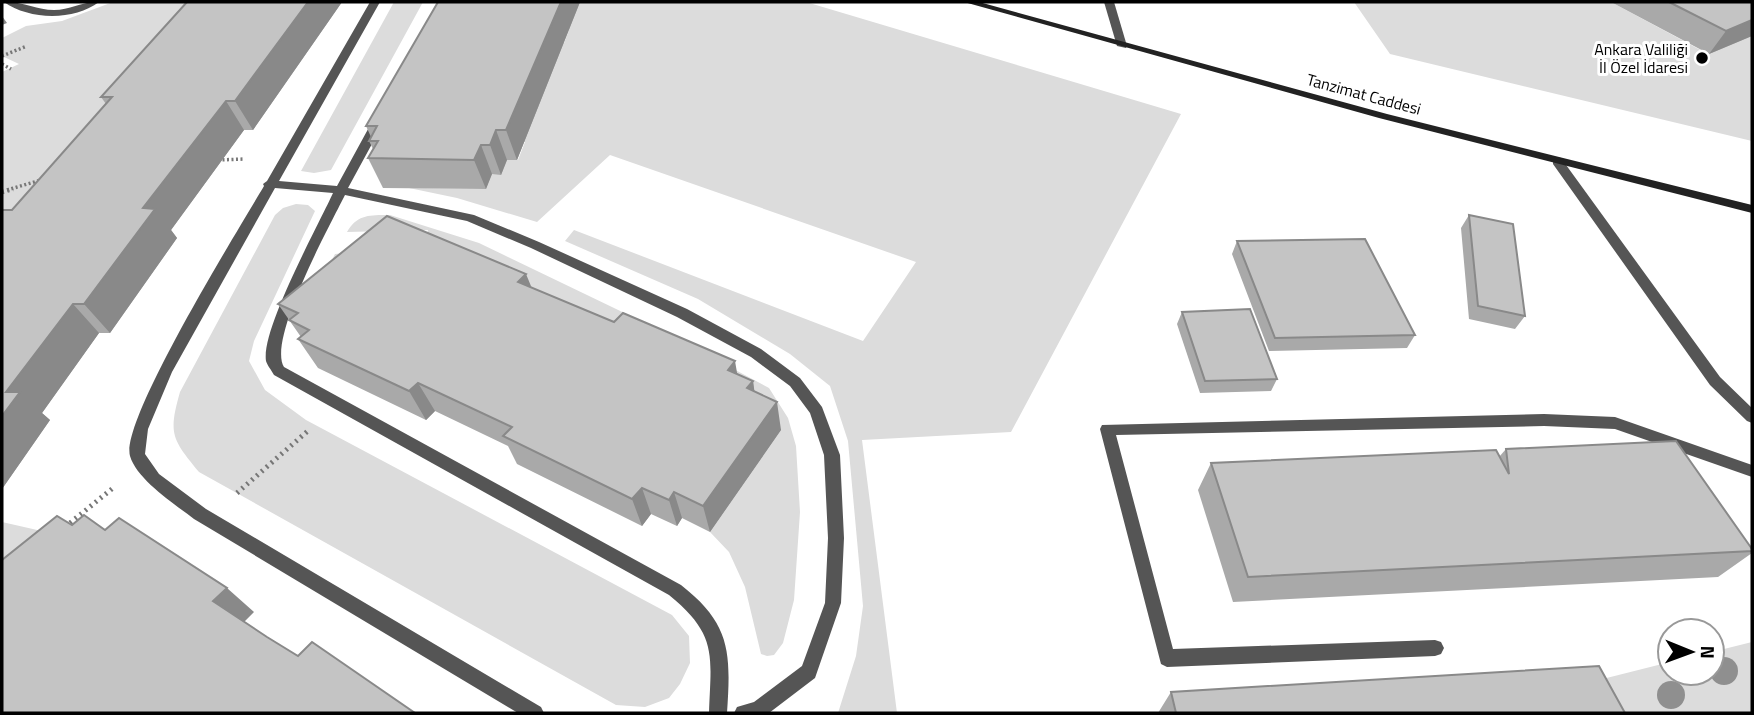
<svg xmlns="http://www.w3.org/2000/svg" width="1754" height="715" font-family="'Titillium Web',sans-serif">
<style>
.green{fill:#dcdcdc}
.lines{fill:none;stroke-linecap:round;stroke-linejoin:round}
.path-far2{stroke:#777;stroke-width:3.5;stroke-dasharray:2 2.5;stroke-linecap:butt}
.path-far1{stroke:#777;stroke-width:4.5;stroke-dasharray:2 3.5;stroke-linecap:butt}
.path{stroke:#777;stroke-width:5;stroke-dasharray:2 4.5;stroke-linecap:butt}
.service{fill:#555;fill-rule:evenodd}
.minor{fill:#555;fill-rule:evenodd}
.tertiary{fill:#555;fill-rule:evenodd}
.secondary{fill:#222;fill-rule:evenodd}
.tree{fill:#8f8f8f}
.wall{fill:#a9a9a9}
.shaded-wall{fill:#898989}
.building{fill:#c4c4c4;stroke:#898989;stroke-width:2}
.poi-dot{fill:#000;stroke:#fff;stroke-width:2.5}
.labels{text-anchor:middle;stroke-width:6;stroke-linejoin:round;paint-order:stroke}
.far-poi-label{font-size:16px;fill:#000;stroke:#fff;text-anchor:end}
.far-street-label{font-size:16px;fill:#000;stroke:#fff}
</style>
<rect width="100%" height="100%" fill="#fff"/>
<path class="green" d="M113 2H243L2 295V72L19 64 2 56V38L26 26 62 21Z
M394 2H423L331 170 314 173 301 171Z
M564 2H806L1181 114 1011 432 862 440 897 713H838L856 656 863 606 848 441 830 386 790 354 698 299 565 241 574 230 863 341 916 262 610 155 537 222 457 198 409 188 486 189 492 174H501L507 160H518L525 142H506L521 106H538L555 44 564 43 569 30H553Z
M1354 2H1611L1708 54 1752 36V141L1390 54Z
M296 204 308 205 315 211 254 341 249 361 265 390 306 420 672 615 689 636 690 663 680 684 669 698 645 707 616 705 199 472C172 439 168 434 180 392L275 215 283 208Z
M390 215 479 243 666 333 769 388 788 418 796 446 800 512 794 600 783 643 774 655 767 656 761 654 745 587 729 552 710 532 781 430 309 305 335 254 425 245 428 230 347 232C357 214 371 215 390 215Z
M2 522 90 542 2 615Z
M1752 642V713H1580L1567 688 1670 662V673H1712V652Z"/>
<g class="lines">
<path class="path-far2" d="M2 56 27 46
M2 64 11 69
M218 160 245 159
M7 190 41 180"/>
<path class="path-far1" d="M2 192 13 189"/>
<path class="path" d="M237 493 310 429
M65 527 113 488"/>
<path class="service" d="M1557 157 1561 158 1720 377 1752 408V423L1747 421 1710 385 1553 164V158Z
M1544 414 1615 417 1752 465V477L1615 429 1544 426 1116 435 1173 649 1435 640 1441 642 1444 648 1441 654 1435 656 1167 667 1161 664 1100 429 1102 425Z"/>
<path class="minor" d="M4 2C22 1 37 10 54 10 70 10 83 1 99 2 74 21 29 20 4 2Z
M370 2H380L279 181 337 186 373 120 375 118H383L385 120 348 188 474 215 539 242 687 309 761 349 800 378 822 407 840 455 844 538 841 603 815 678 769 713H734L737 707 754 702 802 666 825 603 828 538 824 455 810 413 790 386 751 357 677 317 531 248 467 221 345 195C330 225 267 340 284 367L681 585C731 624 731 653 727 713H709C711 655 718 635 669 595L274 375C272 371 267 365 266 361 261 329 318 226 333 193L275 188 172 372 148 429 145 454 159 474 206 509 541 707 544 713H518L194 519C176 505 137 480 130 456 120 420 240 227 264 186L263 184 267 181Z"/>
<path class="tertiary" d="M1104 2H1114L1127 46 1126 48 1117 46Z"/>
<path class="secondary" d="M964 2H979L1387 114 1752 205V213L1379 118Z"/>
</g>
<g class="tree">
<circle cx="1724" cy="671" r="14"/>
<circle cx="1671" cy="695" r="14"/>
</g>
<path class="wall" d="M187 2H342L253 130H244L171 230 177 238 110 333H99L42 413 50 420 2 489 12 210 106 104 101 97Z
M580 2 517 160H507L501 175 492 174 486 189 383 188 368 158 373 149 369 141 371 137 366 126Z
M1611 2H1752V36L1709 54Z
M1469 215 1525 316 1515 329 1469 319 1461 228Z
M1237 241 1415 335 1407 348 1269 351 1232 254Z
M532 288 753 381 754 392 781 430 710 532 682 518 677 526 651 514 642 526 517 464 508 446 435 411 426 420 318 368 298 339 301 337 278 304Z
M1182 312 1277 379 1271 391 1200 393 1177 324Z
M1506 449 1752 549V553L1718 577 1233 602 1198 490 1211 463 1499 457Z
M1171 692 1625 713H1158Z"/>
<path class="shaded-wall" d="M308 2H342L253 130 235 101Z
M561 2H580L517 160 506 130Z
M2 16 7 23 2 25Z
M1752 20V36L1709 54 1726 31Z
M226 101 244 130 171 230 177 238 110 333 84 304 143 208Z
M496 130 507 160 501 175 490 145Z
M481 145 492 174 486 189 474 160Z
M526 274 538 303 518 282Z
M73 304 99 333 42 413 50 420 2 489V416L6 392Z
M735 361 740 390 728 370Z
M753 381 757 409 747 388Z
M418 383 435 411 426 420 409 391Z
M777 402 781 430 710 532 703 506Z
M642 488 651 514 642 526 632 499Z
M674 492 682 518 677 526 669 500Z
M227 588 254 612 241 625 213 601Z"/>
<path class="building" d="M187 2H308L235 101H226L143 208 155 209 84 304H73L6 392H20L2 416V210H12L112 97H101Z
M438 2H561L506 130H496L490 145H481L474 160 368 158 378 141H369L377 126H366Z
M1669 2H1752V20L1726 31Z
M1469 215 1513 224 1525 316 1478 306Z
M387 216 526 274 518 282 614 322 623 313 735 361 728 370 753 381 747 388 777 402 703 506 674 492 669 500 642 488 632 499 503 436 512 427 418 383 409 391 298 339 309 330 289 320 298 313 278 304Z
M1365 239 1415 335 1275 338 1237 241Z
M1250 309 1277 379 1205 381 1182 312Z
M1676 441 1752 549V551L1248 577 1211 463 1496 450 1509 474 1506 449Z
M84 515 105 530 119 518 227 588 213 601 267 637 298 656 312 642 415 713H2V560L57 516 72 525Z
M1599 666 1625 713H1176L1171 692Z"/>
<circle class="poi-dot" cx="1702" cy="58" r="7"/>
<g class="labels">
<g class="far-poi-label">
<text x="1688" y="55">Ankara Valiliği<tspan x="1688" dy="18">İl Özel İdaresi</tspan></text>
</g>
<g class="far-street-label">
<text transform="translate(1364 94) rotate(15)" y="6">Tanzimat Caddesi</text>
</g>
</g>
<rect width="1754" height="715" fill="none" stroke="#000000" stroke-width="7"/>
<g transform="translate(1691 652) rotate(91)"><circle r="33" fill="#ffffff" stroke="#999999" stroke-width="2"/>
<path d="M0-5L12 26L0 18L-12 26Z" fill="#000000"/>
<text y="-10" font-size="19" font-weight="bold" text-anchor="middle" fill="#000000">N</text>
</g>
</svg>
